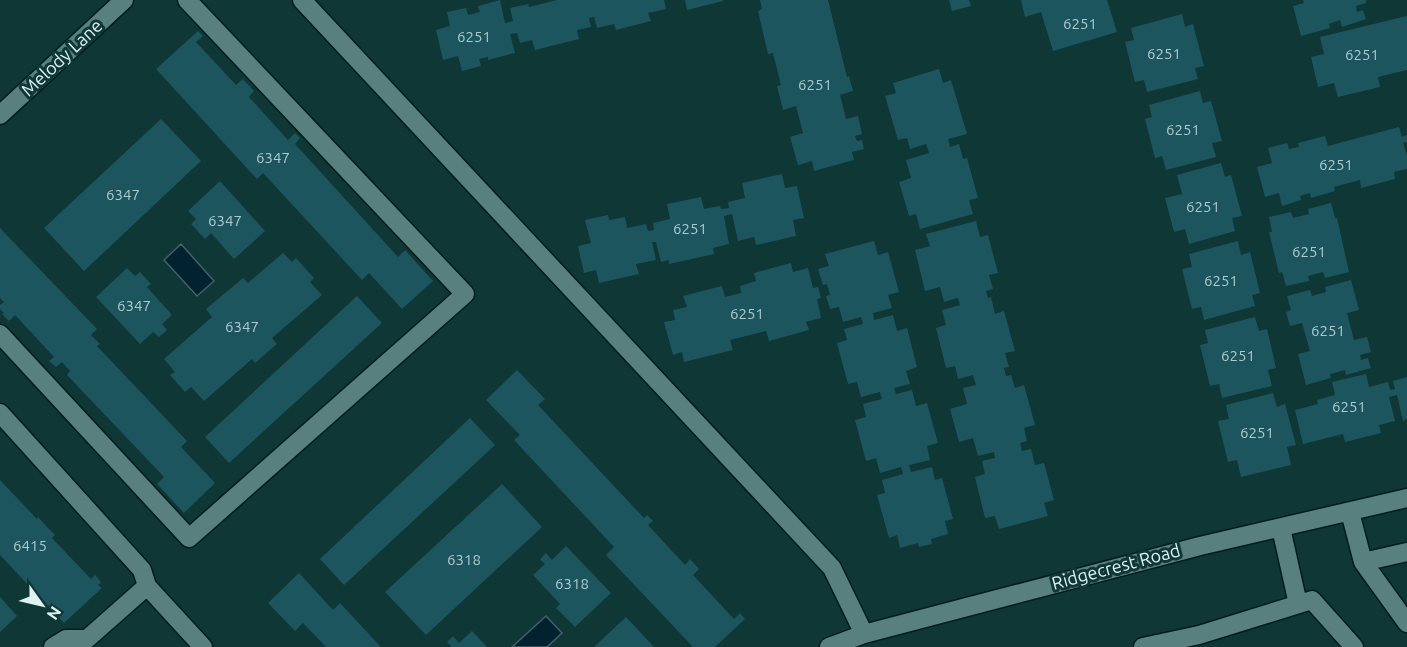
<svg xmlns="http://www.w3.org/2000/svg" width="1407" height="647" font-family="Ubuntu,sans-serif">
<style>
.water{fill:#032230;stroke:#44606a;stroke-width:1.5}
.building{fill:#1d555f}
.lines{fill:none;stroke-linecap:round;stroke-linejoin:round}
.minor-casing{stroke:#001d1c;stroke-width:21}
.minor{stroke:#58807e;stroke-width:18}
.labels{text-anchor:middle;stroke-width:6;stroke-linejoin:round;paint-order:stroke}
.number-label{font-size:15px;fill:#adcbcc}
.street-label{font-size:18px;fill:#ddf2f1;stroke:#0e3736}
</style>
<rect width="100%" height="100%" fill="#0e3736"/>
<path class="water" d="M181 244 214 281 197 296 164 260Z
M546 616 562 633 547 647H512Z"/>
<path class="building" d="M500 0 505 23 513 21 510 8 528 4 529 7 557 0H664L666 9 648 13 651 21 616 30 614 24 597 28 594 17 589 18 591 27 577 30 579 39 535 50 532 40 520 43 517 33 510 34 515 53 488 60V57L479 59 481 66 462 71 458 56 443 60 436 30 450 26 447 12 466 8 468 15 480 12 478 6Z
M685 0H723V1L687 10Z
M760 0H828L847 77 849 76 853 91 840 95 846 119 858 116 862 134 855 136 857 141 862 140 864 149 852 152 854 160 814 171 812 161 798 165 790 137 803 133 796 106 783 110 777 86 781 85 773 53 768 54 758 11 762 9Z
M949 0H969L971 6 952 11Z
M1021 0H1107L1117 32 1053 51 1041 12 1025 17Z
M1303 0H1366V3L1356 6 1357 12 1363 10 1366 19 1342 27 1340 20 1329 24 1330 28 1301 36 1293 6 1304 3Z
M1182 14 1185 27 1193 24 1204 66 1195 68 1198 79 1147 92 1144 80 1135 82 1125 42 1134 40 1131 28Z
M1407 16V70L1378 77 1380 87 1338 97 1334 83 1318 87 1311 57 1324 54 1320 37Z
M198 31 203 36 196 42 236 85 243 79 254 91 249 97 288 140 295 133 300 138 295 144 398 257 405 250 433 281 402 309 369 273 362 280 263 173 257 179 156 69Z
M939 69 943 83 951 80 967 134 948 139 950 147 959 144 963 159 967 158 978 198 969 200 973 214 920 229 916 214 909 216 899 182 911 178 906 160 929 153 926 144 910 149 907 138 898 140 885 96 896 93 893 83Z
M1200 91 1203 103 1211 101 1222 141 1212 143 1216 157 1166 170 1162 156 1155 158 1145 119 1152 117 1149 105Z
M161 119 201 161 84 271 44 228Z
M1399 127 1402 137 1407 135V142L1403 143 1407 156V169L1394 172 1395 179 1361 188 1360 180 1334 187 1335 191 1311 198 1310 193 1300 196 1301 200 1282 206 1279 193 1265 197 1257 167 1272 163 1268 148 1287 143 1289 149 1299 147 1298 143 1325 136 1328 146Z
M1221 163 1225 177 1231 175 1242 216 1232 218 1235 231 1189 244 1185 229 1174 232 1165 198 1182 194 1177 175Z
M782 174 785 188 797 186 804 218 793 220 796 236 756 245 754 237 738 241 732 214 724 216 729 244 713 248 714 254 669 264V260L661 262 656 242H652L656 260 636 264 639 274 599 283 596 270 584 273 578 246 591 243 585 220 608 215 609 220 625 217 627 228 646 224 648 231 654 230 653 223 670 219 667 204 701 197 704 209 720 206 721 209 729 208 728 202 745 198 742 183Z
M220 181 265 231 234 259 211 233 205 239 191 224 196 219 188 211Z
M1331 203 1335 218H1337L1349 272 1325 278 1323 272 1308 276 1309 281 1286 286 1282 272 1279 273 1269 232H1272L1269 217 1291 212 1293 218 1309 214 1308 209Z
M976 221 980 237 988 235 998 273 989 275 993 289 986 291 988 298 991 297 995 314 1004 311 1015 351 1005 353 1009 367 1004 368 1006 376 1011 375 1015 388 1024 385 1035 425 1024 428 1027 441 1020 443 1022 451 1031 449 1035 465 1044 463 1054 500 1044 503 1048 516 999 529 995 516 985 518 975 477 985 474 982 461 995 458 994 452 978 456 973 438 959 442 950 409 967 404 963 388 976 385 973 375 958 379 955 366 946 368 936 328 946 325 942 310 960 305 958 298 944 302 940 287 925 291 915 250 930 246 926 234Z
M0 228 97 329 91 335 100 344 97 346 187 441 181 447 215 483 184 513 157 484 164 477 67 375 70 371 62 362 56 367 49 361 54 357 15 315 9 321 2 314 4 313 0 309V305L4 302 0 298Z
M874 241 878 255 888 252 899 292 888 295 892 308 873 313 874 320 893 315 897 331 907 328 917 367 906 371 910 384 894 388 896 394 912 390 916 406 927 403 938 443 927 446 930 460 909 465 911 472 932 467 935 480 942 478 953 519 945 521 948 534 931 539 932 544 919 547 918 543 900 548 897 535 889 538 877 495 885 493 882 480 903 474 901 467 880 473 876 458 866 461 855 420 866 417 863 404 882 399 880 392 861 397 857 382 848 384 837 343 847 340 844 329 863 324 861 317 843 322 839 307 830 309 826 296 830 295 827 284 823 285 818 269 829 266 825 254Z
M1238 241 1241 255 1250 252 1260 293 1252 295 1255 306 1204 320 1201 307 1192 309 1182 269 1192 267 1189 254Z
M283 253 292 262 296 258 314 278 310 282 322 295 272 338 277 344 255 363 252 359 204 401 191 387 185 392 170 375 175 372 164 359 212 317 206 309 243 278 248 283Z
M791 263 793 272 808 268 813 288 818 287 821 298 817 299 821 318 806 322 809 330 769 341 766 331 730 340 733 350 684 362 682 352 673 355 664 322 675 320 673 310 687 307 683 296 722 286 725 297 741 293 740 286 756 281 754 273Z
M127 268 135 276 140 272 151 284 147 287 172 315 162 324 167 330 159 337 153 332 140 344 96 297Z
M1351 280 1359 310 1347 313 1354 340 1367 337 1371 352 1360 355 1361 360 1368 358 1371 368 1346 375 1345 370 1330 374 1331 378 1306 385 1298 354 1310 351 1302 323 1290 326 1286 312 1291 310 1287 296 1310 290 1312 296 1326 292 1325 287Z
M357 296 382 323 229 463 205 437Z
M1255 317 1259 331 1267 329 1276 368 1268 370 1272 386 1222 398 1219 384 1210 386 1200 345 1208 343 1205 330Z
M517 370 545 399 538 405 644 518 647 515 653 521 648 525 685 565 690 559 699 569 693 575 734 619 740 613 745 619 715 647H693L606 555 614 547 514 440 520 435 486 400Z
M1366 374 1369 387 1388 382 1390 390 1395 389 1393 381 1407 377V419L1403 421 1397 395 1389 397 1395 421 1379 425 1381 433 1345 442 1343 434 1303 444 1295 410 1318 404 1317 400 1335 395 1332 382Z
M1273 393 1277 407 1285 404 1296 445 1287 447 1291 465 1241 477 1237 460 1228 462 1218 421 1229 419 1226 405Z
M470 418 495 445 344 585 320 559Z
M0 480 37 519 38 517 46 526 55 535 52 538 91 579 95 575 101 582 98 585 102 588 64 623 0 555Z
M502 484 542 527 426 635 385 592Z
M566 546 611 593 575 627 556 608 560 604 533 575 545 564 540 559 546 553 552 560Z
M299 573 333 610 340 603 381 647H326L303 623 295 631 268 603Z
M0 597 17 616 0 632Z
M626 617 654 647H594Z
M472 631 487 647H452L447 642 453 636 459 643Z"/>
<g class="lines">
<g class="minor-casing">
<path id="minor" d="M302 0 832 568 864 634
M0 115 124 0
M0 334 189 538 465 294 187 0
M0 413 142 570 147 586 203 647
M1350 512 1363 562 1407 623
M1281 528 1298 604
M1363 562 1407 552
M53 647 66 639H87L147 586
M829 647 864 634 1200 546 1407 498
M1143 647 1199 635 1312 600 1354 647"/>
</g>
<use href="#minor" class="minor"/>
</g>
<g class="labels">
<g class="number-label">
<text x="1080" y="29">6251</text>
<text x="474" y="42">6251</text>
<text x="1164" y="59">6251</text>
<text x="1362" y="60">6251</text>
<text x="815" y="90">6251</text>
<text x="1183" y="135">6251</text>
<text x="273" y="163">6347</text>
<text x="1336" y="170">6251</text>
<text x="123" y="200">6347</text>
<text x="1203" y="212">6251</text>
<text x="225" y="226">6347</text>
<text x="690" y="234">6251</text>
<text x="1309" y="257">6251</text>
<text x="1221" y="286">6251</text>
<text x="134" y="311">6347</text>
<text x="747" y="319">6251</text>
<text x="242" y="332">6347</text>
<text x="1328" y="336">6251</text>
<text x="1238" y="361">6251</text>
<text x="1349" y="412">6251</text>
<text x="1257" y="438">6251</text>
<text x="30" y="551">6415</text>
<text x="464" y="565">6318</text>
<text x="572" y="589">6318</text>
</g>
<g class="street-label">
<text transform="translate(62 58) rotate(-43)" y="6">Melody Lane</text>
<text transform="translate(1116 567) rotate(-15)" y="6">Ridgecrest Road</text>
</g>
</g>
<g transform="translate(42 605) rotate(124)" stroke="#0e3736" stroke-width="4.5" paint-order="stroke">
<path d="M0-4.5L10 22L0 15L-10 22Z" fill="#ddf2f1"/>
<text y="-9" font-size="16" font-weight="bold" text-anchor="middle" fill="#ddf2f1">N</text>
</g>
</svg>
